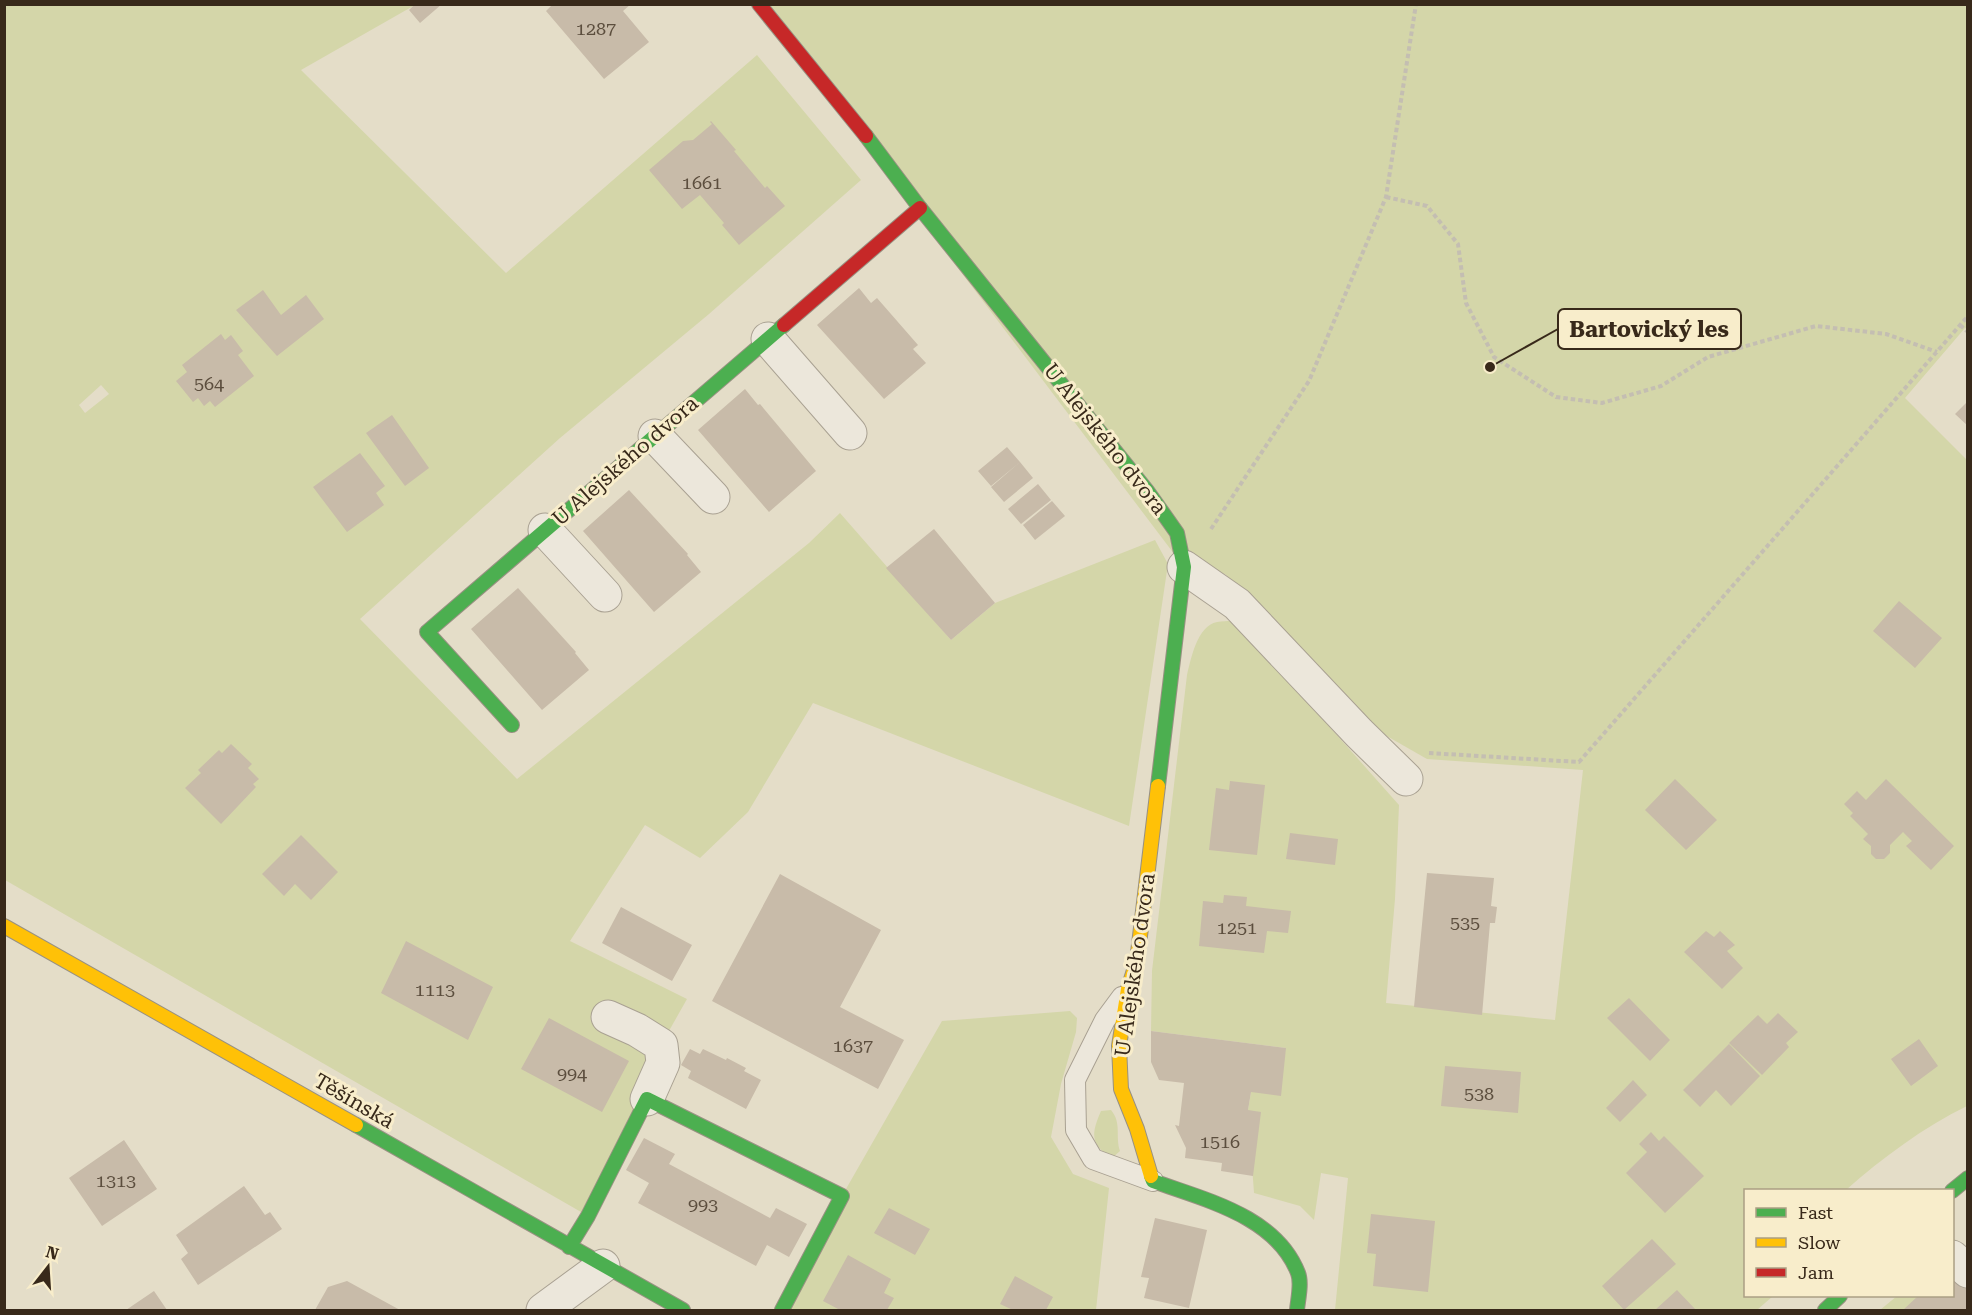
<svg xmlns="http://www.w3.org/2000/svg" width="1972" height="1315" font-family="'Roboto Serif',serif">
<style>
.green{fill:#d4d6a9;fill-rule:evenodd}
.building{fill:#c8bba9}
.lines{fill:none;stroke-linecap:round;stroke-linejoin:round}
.lane-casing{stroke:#a9a192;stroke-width:22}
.street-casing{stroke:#a9a192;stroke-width:35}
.fast-casing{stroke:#989182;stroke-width:16}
.slow-casing{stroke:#989182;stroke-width:16}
.jam-casing{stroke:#989182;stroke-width:16}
.path{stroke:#c4beb2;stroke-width:4;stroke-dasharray:4.5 3;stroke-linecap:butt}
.lane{stroke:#ece7db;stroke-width:20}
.street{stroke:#ece7db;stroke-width:33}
.fast{stroke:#4caf50;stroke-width:14}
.slow{stroke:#ffc107;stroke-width:14}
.jam{stroke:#c62828;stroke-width:14}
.labels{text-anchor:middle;stroke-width:6;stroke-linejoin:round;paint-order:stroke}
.number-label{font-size:18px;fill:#5c4e3e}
.street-label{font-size:21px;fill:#38291a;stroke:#f8edcb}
.leader{fill:none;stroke:#38291a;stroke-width:2}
.callout-dot{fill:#38291a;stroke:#f8edcb;stroke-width:2}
.callout{fill:#f8edcb;stroke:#38291a;stroke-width:2}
.callout-label{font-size:22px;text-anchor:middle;font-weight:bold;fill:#38291a}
</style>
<rect width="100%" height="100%" fill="#e4ddc8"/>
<path class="green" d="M5 5H415L301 70 506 273 757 55 861 180 709 314 560 438 360 619 517 779 809 543 840 513 951 640 995 603 1155 540 1168 564 1129 826 813 703 748 812 700 858 645 825 570 941 687 999 661 1045 588 1216 5 880ZM101 385 109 394 85 413 79 405Z
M759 5H1967V329L1965 328 1905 398 1967 460V1106C1924 1127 1882 1158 1846 1190H1746V1296H1773L1757 1310H1335L1348 1178 1321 1173 1314 1220 1300 1206 1254 1193 1248 1110 1251 1092 1286 1048 1151 1031 1152 971 1187 675C1191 659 1197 626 1217 622 1222 621 1227 621 1232 621L1271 661 1399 805 1395 899 1386 1003 1555 1020 1583 770 1427 759 1371 727 1225 574 1184 567Z
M1070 1011 1077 1018 1076 1032 1061 1084 1051 1137 1073 1174 1109 1188 1096 1310H782L842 1196 942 1021Z
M1111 1110C1122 1123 1115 1136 1120 1151L1112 1158C1090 1145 1091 1134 1101 1111Z
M1967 1256V1310H1880L1897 1296H1952Z"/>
<path class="building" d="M415 4H442L420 23 409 10Z
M553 4H631L623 11 649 42 604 79 546 11Z
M711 121 736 150 734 151 765 188 767 186 785 206 739 245 722 225 724 223 700 195 682 209 649 170 683 141 693 140 712 124 710 122Z
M859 288 871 303 877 298 918 345 913 349 926 363 884 399 817 325Z
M263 290 281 315 306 295 324 319 277 356 236 310Z
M221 334 225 340 231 335 243 351 238 355 254 376 215 407 210 401 204 406 198 398 193 402 176 381 187 372 182 365Z
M745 389 758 405 760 404 816 471 769 512 698 430Z
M1968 401V426L1955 414Z
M392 415 429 468 405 486 366 433Z
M1007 447 1020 462 991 486 978 471Z
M360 453 385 486 376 493 384 505 347 532 313 487Z
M1020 462 1033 478 1004 502 991 487Z
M1038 484 1051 500 1021 524 1008 509Z
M629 490 688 554 687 555 701 572 654 612 583 531Z
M1052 501 1065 516 1035 540 1023 525Z
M934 529 995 603 951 640 886 568Z
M518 588 576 652 575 653 589 670 542 710 471 629Z
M1899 601 1942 638 1915 668 1873 631Z
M231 744 252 764 248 768 259 779 253 784 256 787 221 824 185 788 201 773 198 770 219 750 222 753Z
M1675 779 1717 820 1686 850 1645 810Z
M1886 779 1954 846 1931 870 1906 846 1912 841 1903 832 1890 845V853L1884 859H1876L1871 854V846L1863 839 1868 834 1850 816 1853 813 1844 804 1857 791 1866 800Z
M1230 781 1265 785 1257 855 1209 850 1216 788 1229 790Z
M1290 833 1338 839 1335 865 1286 859Z
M301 835 338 872 311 900 295 884 284 896 262 874Z
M1427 873 1494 878 1491 906 1497 907 1495 923H1490L1482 1015 1414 1007Z
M780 874 881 930 840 1007 904 1040 878 1089 712 1001Z
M1224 895 1247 897 1246 906 1291 911 1288 933 1267 931 1264 953 1199 946 1203 901 1223 903Z
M621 907 692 945 672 981 602 943Z
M1706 931 1714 937 1720 931 1735 945 1727 951 1743 968 1722 989 1684 952Z
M406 941 493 987 468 1040 381 993Z
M1629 998 1670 1040 1650 1061 1607 1018Z
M1778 1013 1798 1032 1786 1043 1789 1047 1762 1075 1729 1043 1758 1015 1767 1024Z
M549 1018 629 1061 602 1112 521 1069Z
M1151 1031 1286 1048 1281 1096 1251 1092 1248 1110 1261 1112 1253 1176 1221 1171 1222 1163 1185 1158 1186 1148 1175 1125 1179 1126 1184 1083 1159 1080 1151 1062Z
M1919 1039 1938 1066 1911 1086 1891 1059Z
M1729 1044 1760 1076 1731 1106 1716 1090 1700 1107 1683 1090Z
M690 1049 700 1054 703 1049 726 1060 727 1058 746 1068 744 1071 761 1080 746 1109 688 1078 691 1071 681 1065Z
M1445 1066 1521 1072 1518 1113 1441 1106Z
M1633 1080 1647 1095 1620 1122 1606 1108Z
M1651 1132 1659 1141 1664 1136 1704 1176 1665 1213 1626 1173 1647 1152 1639 1144Z
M644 1138 675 1154 669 1164 770 1218 776 1208 807 1224 789 1257 767 1245 756 1266 638 1203 649 1183 626 1170Z
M124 1140 157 1189 102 1226 69 1178Z
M244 1186 265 1215 270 1212 282 1229 198 1285 181 1259 188 1253 176 1235Z
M889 1208 930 1229 915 1255 874 1233Z
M1371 1214 1435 1221 1428 1292 1373 1286 1376 1254 1367 1253Z
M1155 1218 1207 1230 1189 1308 1144 1298 1149 1278 1141 1277Z
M1652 1239 1676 1264 1624 1310 1602 1286Z
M848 1255 891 1279 884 1293 894 1298 887 1310H840L823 1301Z
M1952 1271 1968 1287V1310H1903L1918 1296H1952Z
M1015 1276 1053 1297 1046 1310H1013L1000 1304Z
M347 1281 400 1310H315L328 1287Z
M1677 1290 1696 1310H1655Z
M154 1291 167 1310H126Z"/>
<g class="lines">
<g class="lane-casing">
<path id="lane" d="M1122 997 1105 1020 1075 1080 1076 1130 1093 1159 1153 1181"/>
</g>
<g class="street-casing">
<path id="street" d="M768 339 850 433
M655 436 713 497
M545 530 605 595
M1184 567 1237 604 1359 733 1406 779
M608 1017 637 1030 661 1045 663 1063 647 1099
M1952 1257 1968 1271
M543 1310 603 1266"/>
</g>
<g class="fast-casing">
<path id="fast" d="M866 136 920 208 1148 492 1177 533 1184 567 1158 786
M512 725 427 632 784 325
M356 1125 683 1310
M1151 1176 1153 1181C1205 1200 1276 1216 1298 1273 1302 1283 1298 1299 1297 1310
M1952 1191 1968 1178
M569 1247 588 1216 647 1099 842 1196 782 1310
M1825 1310 1840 1296"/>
</g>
<g class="slow-casing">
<path id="slow" d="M4 926 356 1125
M1151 1176 1137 1129 1121 1089 1119 1046 1128 989 1137 961 1158 786"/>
</g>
<g class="jam-casing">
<path id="jam" d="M759 4 866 136
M784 325 920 208"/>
</g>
<path class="path" d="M1386 197 1427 206 1458 244 1466 303 1494 357 1556 397 1602 403 1661 386 1708 357 1816 326 1886 334 1937 352
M1960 325 1968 332
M1211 529 1309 381 1386 197 1416 4
M1429 753 1579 762 1968 316"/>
<use href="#lane" class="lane"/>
<use href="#street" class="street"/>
<use href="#fast" class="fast"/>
<use href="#slow" class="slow"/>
<use href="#jam" class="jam"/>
</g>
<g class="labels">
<g class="number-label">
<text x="596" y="35">1287</text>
<text x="702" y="189">1661</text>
<text x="209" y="390">564</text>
<text x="1465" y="929">535</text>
<text x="1237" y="934">1251</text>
<text x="435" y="996">1113</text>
<text x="853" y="1052">1637</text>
<text x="572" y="1080">994</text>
<text x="1479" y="1100">538</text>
<text x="1220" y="1148">1516</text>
<text x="116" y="1187">1313</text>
<text x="703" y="1211">993</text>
</g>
<g class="street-label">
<text transform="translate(1105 439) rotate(52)" y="7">U Alejského dvora</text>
<text transform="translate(625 461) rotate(-41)" y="7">U Alejského dvora</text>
<text transform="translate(1135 965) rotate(-82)" y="7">U Alejského dvora</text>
<text transform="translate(354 1101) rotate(30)" y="7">Těšínská</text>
</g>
</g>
<path class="leader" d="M1490 367L1558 329"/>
<circle class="callout-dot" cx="1490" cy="367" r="6"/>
<rect class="callout" x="1558" y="309" width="183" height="40" rx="6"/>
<g class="callout-label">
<text x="1649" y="337">Bartovický les</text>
</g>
<rect width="1972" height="1315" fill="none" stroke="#38291a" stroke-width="12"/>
<rect x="1744" y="1189" width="210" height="108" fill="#f8edcb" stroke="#ab9f84" stroke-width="1.5"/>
<rect x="1756" y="1208" width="30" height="9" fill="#4caf50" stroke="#ab9f84" stroke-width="1.5"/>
<text x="1798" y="1219" font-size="18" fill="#38291a">Fast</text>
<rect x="1756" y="1238" width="30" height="9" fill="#ffc107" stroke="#ab9f84" stroke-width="1.5"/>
<text x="1798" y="1249" font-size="18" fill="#38291a">Slow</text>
<rect x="1756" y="1268" width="30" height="9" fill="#c62828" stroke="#ab9f84" stroke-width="1.5"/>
<text x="1798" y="1279" font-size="18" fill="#38291a">Jam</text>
<g transform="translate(48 1267) rotate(17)" stroke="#f8edcb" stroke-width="4.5" paint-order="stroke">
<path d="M0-4.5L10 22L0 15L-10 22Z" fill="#38291a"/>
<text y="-9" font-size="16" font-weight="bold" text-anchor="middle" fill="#38291a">N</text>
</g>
</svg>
